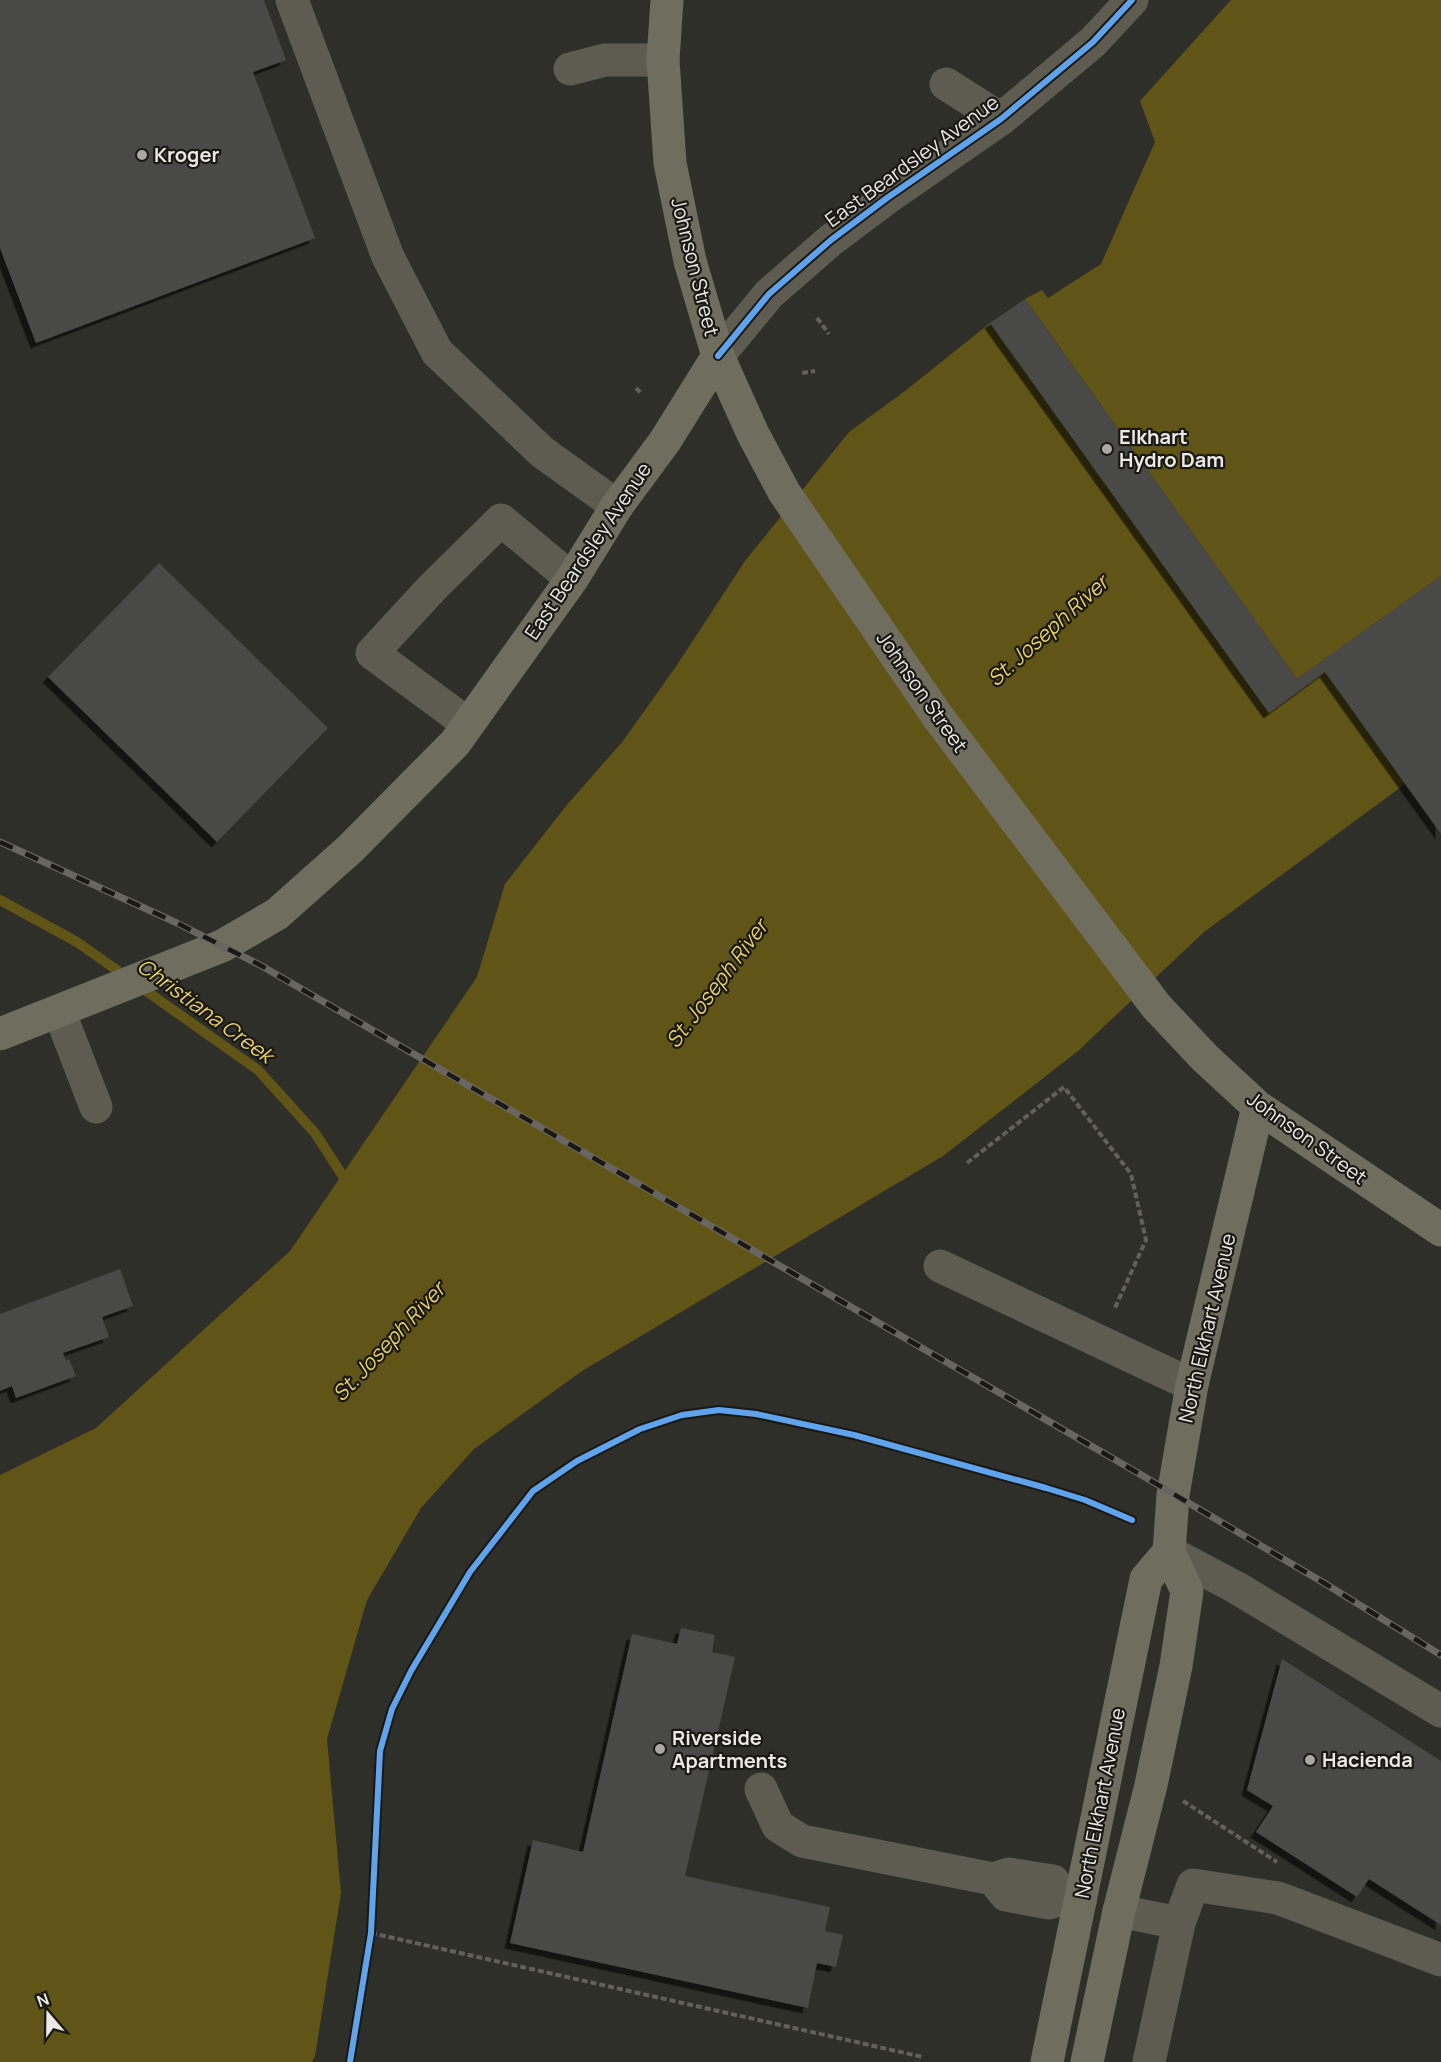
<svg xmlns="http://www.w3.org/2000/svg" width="1441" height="2062" font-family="Manrope,sans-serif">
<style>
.water{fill:#605516}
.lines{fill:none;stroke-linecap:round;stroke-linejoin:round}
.stream{stroke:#605516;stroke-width:10}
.building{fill:#494847;filter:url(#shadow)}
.path{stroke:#626059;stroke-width:4;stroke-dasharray:6 3;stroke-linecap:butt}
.minor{stroke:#5e5c51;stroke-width:33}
.major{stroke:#6f6d5e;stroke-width:33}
.rail-casing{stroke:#676660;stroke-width:7}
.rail{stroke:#191814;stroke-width:4.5;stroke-dasharray:14;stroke-linecap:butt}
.cycleway-casing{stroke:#191814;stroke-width:10}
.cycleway{stroke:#60a3ed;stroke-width:6}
.poi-dot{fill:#a9a8a3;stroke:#191814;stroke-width:2}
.labels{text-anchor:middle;stroke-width:4.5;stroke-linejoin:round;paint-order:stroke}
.poi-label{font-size:20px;font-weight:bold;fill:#eae9e4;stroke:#191814;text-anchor:start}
.street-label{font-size:20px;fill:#eae9e4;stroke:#191814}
.water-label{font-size:21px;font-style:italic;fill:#e6d05a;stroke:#191814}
</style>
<defs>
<filter id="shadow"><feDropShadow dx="-5.5" dy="5.5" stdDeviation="0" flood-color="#0009"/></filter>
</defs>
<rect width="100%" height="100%" fill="#2f2f2a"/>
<path class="water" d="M1231 0H1441V576L1297 679 1025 299 1042 290 1048 298 1101 264 1155 142 1140 101Z
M990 323 1269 712 1325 672 1405 784 1204 932 1078 1051 943 1156 582 1371 474 1449 421 1508 367 1600 327 1739 341 1893 315 2056 312 2062H0V1475L96 1428 290 1251 477 977 505 884 566 806 623 741 677 665 745 561 849 432 905 391Z"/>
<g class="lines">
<path class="stream" d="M0 900 77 942 258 1070 315 1133 348 1184"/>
</g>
<path class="building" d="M0 0H264L286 60 253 72 315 238 36 343 0 248Z
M1025 299 1297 679 1441 576V834L1325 672 1269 713 990 323Z
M159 563 328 728 217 842 48 677Z
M120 1269 133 1306 102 1317 109 1337 63 1353 66 1361 69 1359 76 1376 16 1398 12 1386 0 1391V1314Z
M681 1628 715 1635 712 1652 735 1657 685 1876 830 1907 825 1931 843 1935 836 1967 817 1963 808 2008 510 1943 533 1840 583 1852 632 1634 677 1644Z
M1282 1659 1441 1761V1925L1369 1879 1357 1897 1256 1832 1273 1806 1247 1790Z"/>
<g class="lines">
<path class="path" d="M817 318 829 334
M802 373 815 371
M636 388 641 393
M967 1163 1064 1087 1131 1174 1146 1240 1114 1310
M1183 1801 1277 1862
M371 1933 923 2057"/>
<path class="minor" d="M292 0 388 257 437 352 542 452 617 506
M570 69 605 60H663
M946 84 1001 119
M718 356 769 294 831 240 887 198 1001 119 1093 42 1132 0
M468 724 372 653 432 588 501 520 572 579
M59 1011 96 1107
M940 1266 1192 1385
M1169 1552 1237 1588 1441 1711
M761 1789 778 1826 802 1841 993 1879
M1066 1898 1053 1881 1009 1874 993 1879 1006 1895 1049 1903 1066 1898 1080 1902
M1119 1911 1179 1923 1193 1885 1278 1898 1441 1960
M1149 2062 1179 1923"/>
<path class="major" d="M667 0 663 60 670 163 690 261 718 356 753 434 784 492 938 717 1156 1006 1205 1058 1258 1107 1441 1230
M0 1034 222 946 277 914 350 849 455 743 572 579 617 506 665 441 718 356
M1047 2062 1146 1579 1169 1552
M1087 2062 1119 1911 1151 1785 1176 1666 1187 1591 1169 1552 1173 1495 1192 1385 1258 1107"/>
<g class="rail-casing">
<path id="rail" d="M0 842 177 923 260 965 1138 1473 1324 1583 1441 1655"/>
</g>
<use href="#rail" class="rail"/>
<g class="cycleway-casing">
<path id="cycleway" d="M718 356 769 294 831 240 887 198 1001 119 1093 42 1132 0
M350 2062 371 1933 380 1751 392 1709 411 1671 470 1572 533 1491 577 1461 640 1429 682 1415 719 1410 756 1414 854 1435 1046 1488 1085 1500 1132 1520"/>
</g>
<use href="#cycleway" class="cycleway"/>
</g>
<g class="poi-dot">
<circle cx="142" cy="155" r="6"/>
<circle cx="1107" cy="449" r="6"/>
<circle cx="660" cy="1749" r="6"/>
<circle cx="1310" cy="1760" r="6"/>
</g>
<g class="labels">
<g class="poi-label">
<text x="154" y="162">Kroger</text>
<text x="1119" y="444">Elkhart<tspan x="1119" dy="23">Hydro Dam</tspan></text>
<text x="672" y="1745">Riverside<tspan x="672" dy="23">Apartments</tspan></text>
<text x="1322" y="1767">Hacienda</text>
</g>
<g class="street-label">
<text transform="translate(912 161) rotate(-36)" y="7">East Beardsley Avenue</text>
<text transform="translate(695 267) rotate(76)" y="7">Johnson Street</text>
<text transform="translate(588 551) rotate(-56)" y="7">East Beardsley Avenue</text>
<text transform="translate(922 692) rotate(55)" y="7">Johnson Street</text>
<text transform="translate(1307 1138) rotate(36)" y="7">Johnson Street</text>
<text transform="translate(1207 1328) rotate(-77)" y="7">North Elkhart Avenue</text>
<text transform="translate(1100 1803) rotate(-79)" y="7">North Elkhart Avenue</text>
</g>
<g class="water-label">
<text transform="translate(1048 631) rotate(-42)" y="7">St. Joseph River</text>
<text transform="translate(717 984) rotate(-53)" y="7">St. Joseph River</text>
<text transform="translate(205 1011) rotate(36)" y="7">Christiana Creek</text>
<text transform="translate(389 1342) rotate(-47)" y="7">St. Joseph River</text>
</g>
</g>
<g transform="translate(48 2014) rotate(340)" stroke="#191814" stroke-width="4.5" paint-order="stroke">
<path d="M0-4.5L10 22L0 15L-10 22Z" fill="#eae9e4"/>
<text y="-9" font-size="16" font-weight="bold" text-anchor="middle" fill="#eae9e4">N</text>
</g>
</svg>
